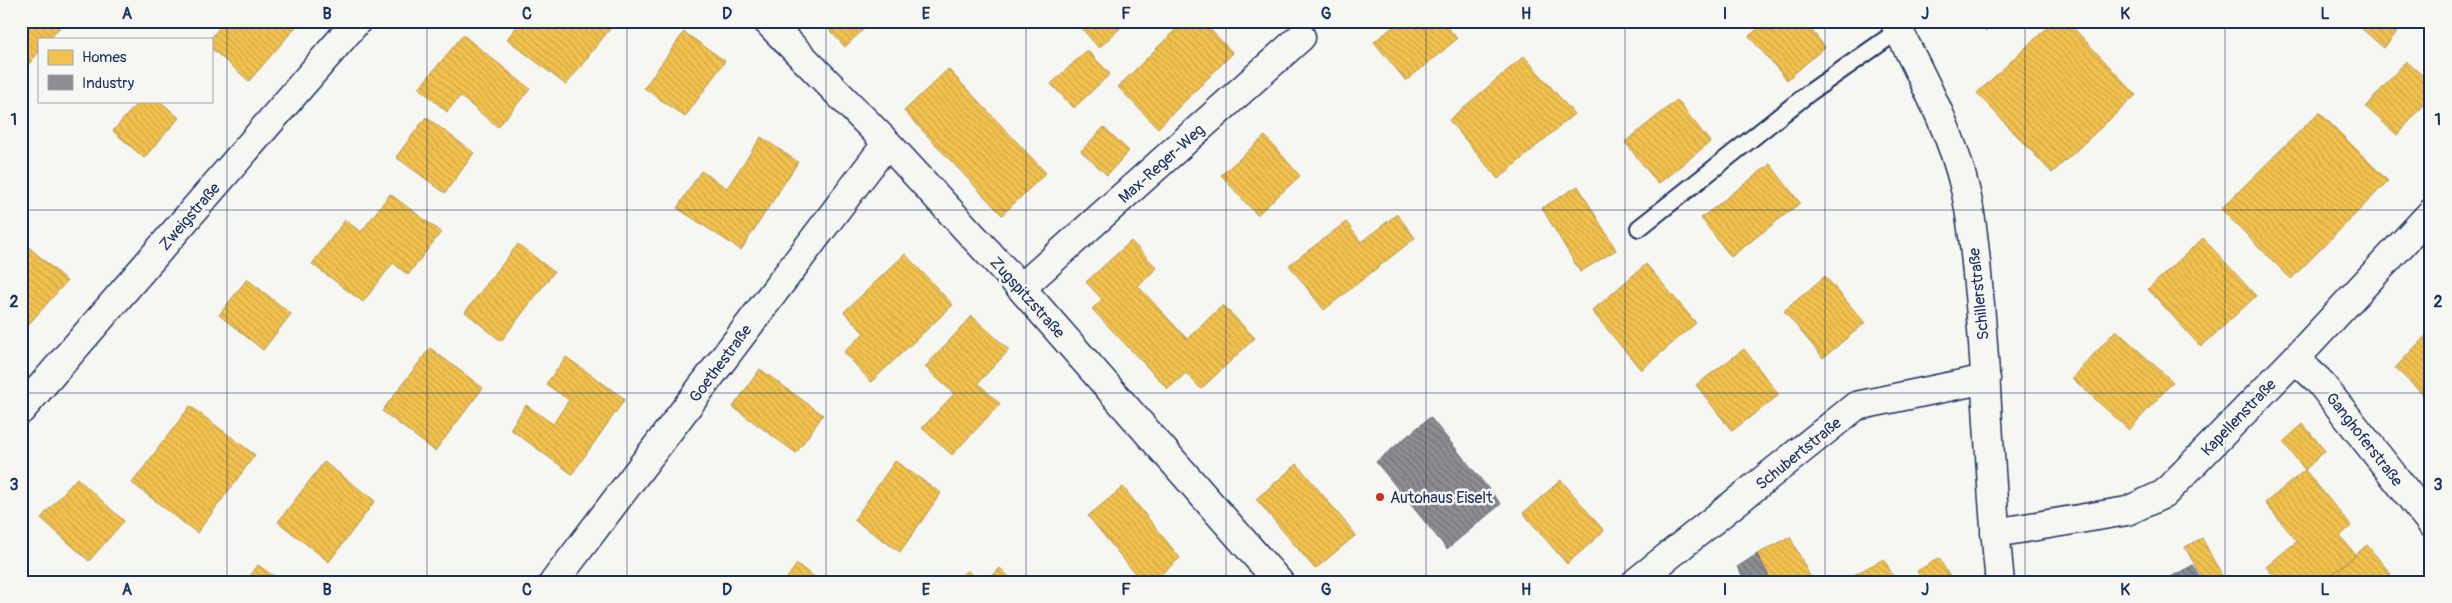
<svg xmlns="http://www.w3.org/2000/svg" width="2452" height="603" font-family="Pangolin,sans-serif">
<style>
.homes{fill:url(#homes-back-hatch);stroke:#b29553}
.industry{fill:url(#industry-back-hatch);stroke:#6b7182}
.lines{fill:none;stroke-linecap:round;stroke-linejoin:round}
.lane-casing{stroke:#1b2f5e;stroke-width:20}
.street-casing{stroke:#1b2f5e;stroke-width:31}
.secondary-casing{stroke:#1b2f5e;stroke-width:31}
.lane{stroke:#f6f6f2;stroke-width:16}
.street{stroke:#f6f6f2;stroke-width:28}
.secondary{stroke:#f6f6f2;stroke-width:28}
.grid{fill:none;stroke:#1b2f5e;stroke-width:1;stroke-opacity:0.55}
.poi-dot{fill:#c8321e;stroke:#f6f6f2;stroke-width:2}
.labels{text-anchor:middle;stroke-width:5;stroke-linejoin:round;paint-order:stroke}
.street-label{font-size:16px;fill:#1b2f5e;stroke:#f6f6f2}
.poi-label{font-size:16px;fill:#1b2f5e;stroke:#f6f6f2;text-anchor:start}
.neatline{fill:none;stroke:#1b2f5e;stroke-width:2}
.grid-label{font-size:16px;text-anchor:middle;font-weight:bold;fill:#1b2f5e}
</style>
<defs>
<pattern id="homes-back-hatch" width="6" height="6" patternUnits="userSpaceOnUse" patternTransform="scale(1.25)"><rect width="6" height="6" fill="#f2c14e"/><path d="M-1 5l2 2M0 0l6 6M5-1l2 2" fill="none" stroke="#cfa646"/></pattern>
<pattern id="industry-back-hatch" width="6" height="6" patternUnits="userSpaceOnUse" patternTransform="scale(1.25)"><rect width="6" height="6" fill="#8d8d92"/><path d="M-1 5l2 2M0 0l6 6M5-1l2 2" fill="none" stroke="#72747a"/></pattern>
</defs>
<rect width="100%" height="100%" fill="#f6f6f2"/>
<filter id="ink" filterUnits="userSpaceOnUse"><feTurbulence type="fractalNoise" baseFrequency=".02" numOctaves="2"/><feDisplacementMap in="SourceGraphic" scale="10" xChannelSelector="R" yChannelSelector="G"/><feConvolveMatrix kernelMatrix="1 2 1 2 8 2 1 2 1" color-interpolation-filters="sRGB"/></filter>
<g filter="url(#ink)">
<path class="homes" d="M21 21H65L50 39H39V52L24 70 21 67Z
M225 21H301L249 81 211 48 210 39Z
M521 21H616L566 85 507 39Z
M821 21H872L845 47Z
M1075 21H1128L1099 48Z
M1184 21H1202L1233 53 1158 128 1118 87Z
M1400 21H1443L1457 39 1406 81 1374 42Z
M1767 21H1804L1825 47 1787 80 1749 36Z
M2054 21H2067L2136 95 2052 173 1977 93Z
M2353 21H2406L2384 48Z
M684 32 725 61 685 117 644 88Z
M463 35 530 89 498 127 460 96 447 112 419 88Z
M1087 50 1110 74 1074 108 1051 84Z
M1524 56 1574 114 1498 179 1449 120Z
M2406 61 2431 83V97L2397 135 2366 107Z
M948 69 1046 173 1002 215 904 111Z
M1677 100 1710 142 1658 184 1625 142Z
M139 101H160L179 118 144 158 113 131Z
M2319 112 2388 181 2291 279 2221 209Z
M426 117 474 153 445 193 396 157Z
M1104 127 1129 151 1107 175 1081 151Z
M1265 136 1300 176 1257 215 1221 175Z
M761 137 798 162 741 250 677 208 701 171 727 188Z
M1770 164 1800 203 1731 257 1701 218Z
M1578 186 1616 250 1580 272 1542 208Z
M390 194 441 232 408 275 393 263 363 302 312 264 345 220 361 232Z
M1397 214 1415 238 1324 310 1289 265 1346 222 1361 242Z
M2203 238 2256 296 2201 347 2148 289Z
M21 240 67 281 21 333Z
M1131 241 1157 268 1138 286 1187 339 1223 305 1255 338 1201 389 1186 373 1168 389 1092 309 1102 299 1086 282Z
M518 244 554 272 501 341 465 312Z
M905 254 953 305 871 382 844 352 864 333 844 312Z
M1646 264 1696 323 1641 370 1592 311Z
M1825 276 1865 323 1823 358 1784 311Z
M247 279 291 314 263 350 219 315Z
M972 316 1009 350 978 383 1000 404 952 455 922 428 954 394 925 367Z
M2116 330 2173 382 2129 430 2072 378Z
M2431 330V402L2395 368Z
M430 348 483 388 435 451 382 411Z
M1744 349 1779 395 1732 431 1696 385Z
M566 357 625 399 572 474 510 429 526 405 553 424 569 400 546 384Z
M760 369 823 415 796 453 733 407Z
M190 406 255 455 197 533 132 483Z
M2303 424 2325 451 2305 470 2283 442Z
M895 461 941 493 900 552 854 520Z
M324 462 375 501 329 562 278 522Z
M1297 464 1356 535 1315 569 1256 499Z
M2305 470 2351 526 2340 536 2356 555 2323 582H2279L2266 567 2297 541 2265 503Z
M77 478 124 521 89 561 41 518Z
M1561 480 1604 531 1567 564 1523 513Z
M1123 487 1180 558 1152 582H1142L1088 516Z
M1790 537 1813 582H1772L1757 554Z
M2202 538 2225 582H2204L2185 547Z
M2367 545 2391 574 2382 582H2353L2350 578 2346 582H2323Z
M1939 558 1952 581 1923 582 1917 571Z
M1884 559 1896 582H1840Z
M797 564 821 582H784Z
M258 565 282 582H246Z
M1000 568 1014 582H986Z
M967 570 978 582H955Z"/>
<path class="industry" d="M1977 21H1997L1986 31Z
M1430 417 1501 504 1447 549 1376 462Z
M1757 554 1772 582H1746L1737 567Z
M2193 565 2201 580 2164 582 2163 581Z"/>
<g class="lines">
<g class="lane-casing">
<path id="lane" d="M1639 228 1809 93 1899 30"/>
</g>
<g class="street-casing">
<path id="street" d="M767 21 887 143 1021 288 1279 582
M1021 288 1301 37
M2295 359 2318 380 2431 523
M21 410 357 21
M1995 533 2127 511 2164 494 2295 359 2431 213
M554 582 887 143
M1636 582 1856 406 1986 379"/>
</g>
<g class="secondary-casing">
<path id="secondary" d="M1894 21C1921 76 1951 129 1965 189 1974 226 1976 267 1980 305 1988 397 1990 490 2000 582"/>
</g>
<use href="#lane" class="lane"/>
<use href="#street" class="street"/>
<use href="#secondary" class="secondary"/>
</g>
</g>
<path class="grid" d="M227 21V582M427 21V582M627 21V582M826 21V582M1026 21V582M1226 21V582M1426 21V582M1625 21V582M1825 21V582M2025 21V582M2225 21V582M21 210H2431M21 393H2431"/>
<circle class="poi-dot" cx="1380" cy="497" r="5"/>
<g class="labels">
<g class="street-label">
<text transform="translate(1161 163) rotate(-42)" y="6">Max-Reger-Weg</text>
<text transform="translate(189 216) rotate(-49)" y="6">Zweigstraße</text>
<text transform="translate(1978 294) rotate(-96)" y="6">Schillerstraße</text>
<text transform="translate(1028 297) rotate(48)" y="6">Zugspitzstraße</text>
<text transform="translate(720 363) rotate(-53)" y="6">Goethestraße</text>
<text transform="translate(2238 417) rotate(-46)" y="6">Kapellenstraße</text>
<text transform="translate(2365 439) rotate(52)" y="6">Ganghoferstraße</text>
<text transform="translate(1798 453) rotate(-39)" y="6">Schubertstraße</text>
</g>
<g class="poi-label">
<text x="1390" y="503">Autohaus Eiselt</text>
</g>
</g>
<rect width="2452" height="603" fill="none" stroke="#f6f6f2" stroke-width="55"/>
<rect x="38" y="38" width="175" height="65" fill="#f6f6f2" stroke="#9ea6b7"/>
<rect x="48" y="50" width="25" height="15" fill="#f2c14e" stroke="#9ea6b7"/>
<text x="82" y="62" font-size="15" fill="#1b2f5e">Homes</text>
<rect x="48" y="75" width="25" height="15" fill="#8d8d92" stroke="#9ea6b7"/>
<text x="82" y="88" font-size="15" fill="#1b2f5e">Industry</text>
<rect x="28" y="28" width="2396" height="548" class="neatline"/>
<g class="grid-label">
<text x="127" y="19">A</text>
<text x="327" y="19">B</text>
<text x="527" y="19">C</text>
<text x="727" y="19">D</text>
<text x="926" y="19">E</text>
<text x="1126" y="19">F</text>
<text x="1326" y="19">G</text>
<text x="1526" y="19">H</text>
<text x="1725" y="19">I</text>
<text x="1925" y="19">J</text>
<text x="2125" y="19">K</text>
<text x="2325" y="19">L</text>
<text x="14" y="125">1</text>
<text x="2438" y="125">1</text>
<text x="14" y="307">2</text>
<text x="2438" y="307">2</text>
<text x="14" y="490">3</text>
<text x="2438" y="490">3</text>
<text x="127" y="595">A</text>
<text x="327" y="595">B</text>
<text x="527" y="595">C</text>
<text x="727" y="595">D</text>
<text x="926" y="595">E</text>
<text x="1126" y="595">F</text>
<text x="1326" y="595">G</text>
<text x="1526" y="595">H</text>
<text x="1725" y="595">I</text>
<text x="1925" y="595">J</text>
<text x="2125" y="595">K</text>
<text x="2325" y="595">L</text>
</g>
</svg>
